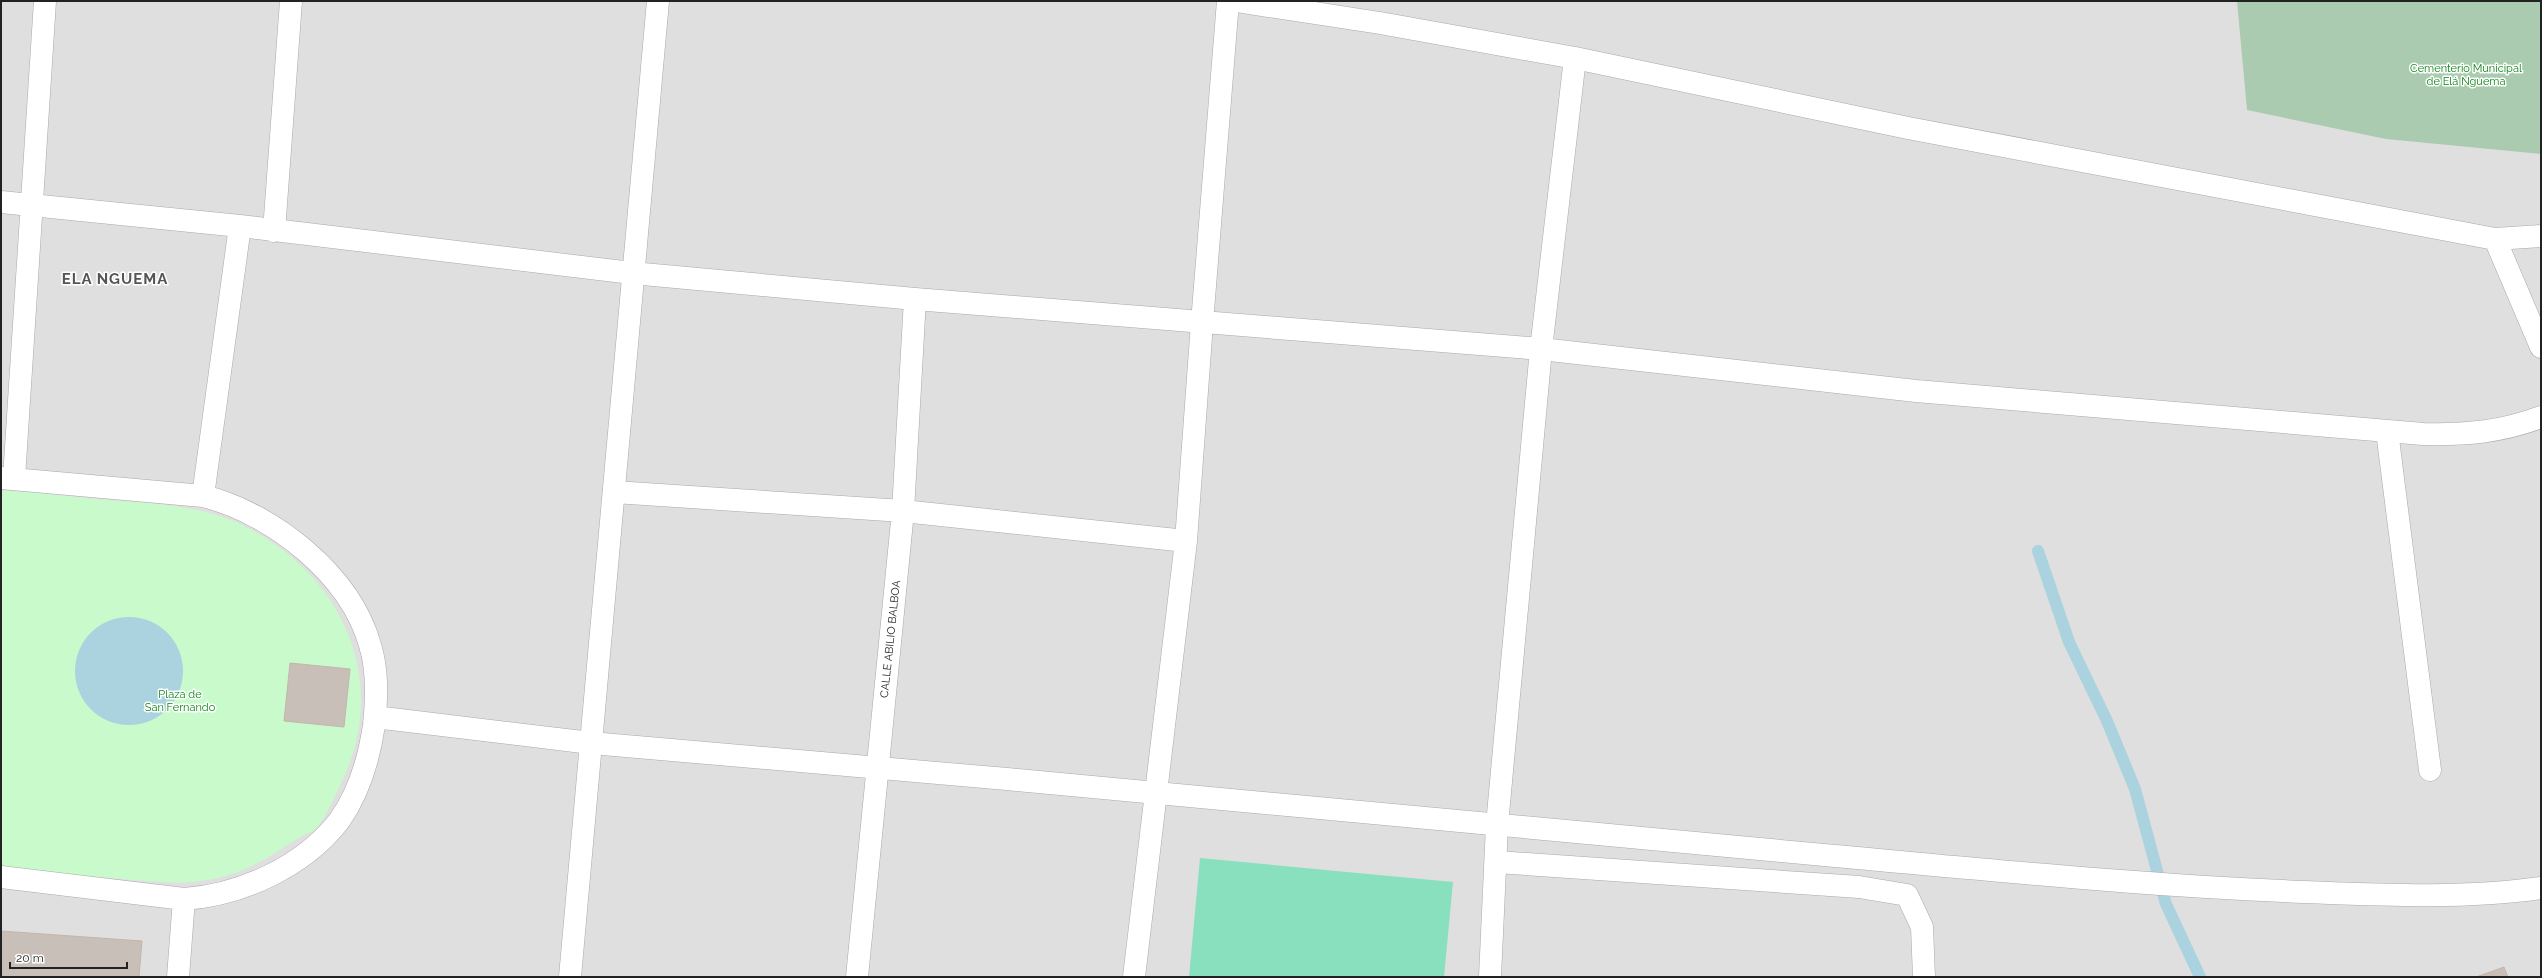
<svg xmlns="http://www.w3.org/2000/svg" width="2542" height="978" font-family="Raleway,sans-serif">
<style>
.residential{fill:#e0dfdf}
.cemetery{fill:#aacbaf}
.park{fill:#c8facc}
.pitch{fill:#88e0be}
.water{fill:#aad3df}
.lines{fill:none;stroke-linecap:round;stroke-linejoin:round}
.stream{stroke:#aad3df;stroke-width:12}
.building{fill:#c7bfb8;stroke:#c4b6ab}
.minor-casing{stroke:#a9a9a9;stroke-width:23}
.tertiary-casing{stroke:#a9a9a9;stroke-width:23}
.minor{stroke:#fff;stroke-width:22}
.tertiary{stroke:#fff;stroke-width:22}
.labels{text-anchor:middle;stroke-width:3;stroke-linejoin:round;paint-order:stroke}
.park-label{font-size:11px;fill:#0c8416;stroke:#fff}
.street-label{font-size:11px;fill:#222;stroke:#fff}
.district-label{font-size:15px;font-weight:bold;letter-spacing:1px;fill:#555;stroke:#fff}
</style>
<rect width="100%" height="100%" fill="#f2efe9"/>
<path class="residential" d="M1 1H2541V977H1Z"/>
<path class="cemetery" d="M2237 1H2541V154L2386 139 2247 110Z"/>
<path class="park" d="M1 491C32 491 64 496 95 499 148 504 202 503 250 529 343 578 389 680 343 779 338 790 324 821 316 828 312 832 305 834 300 837 276 852 253 869 225 876 191 886 157 882 123 879 82 876 42 872 1 867Z"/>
<path class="pitch" d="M1200 858 1453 882 1444 977H1189Z"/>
<path class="water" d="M75 671a54 54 0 1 1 108 0a54 54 0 1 1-108 0Z"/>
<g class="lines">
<path class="stream" d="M2038 551 2069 642 2107 721 2135 789 2166 904 2200 977"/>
</g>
<path class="building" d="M290 663 350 669 344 727 284 721Z
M1 931 142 941 139 977H1Z
M2504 967 2508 977H2476Z"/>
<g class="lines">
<g class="minor-casing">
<path id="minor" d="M1236 1 1380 23 1575 58 1908 128 2495 239 2541 236
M1 202 240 226 632 273 915 299 1541 349 1916 391 2423 434C2466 435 2501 432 2541 417
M274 231 291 1
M2495 239 2541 347
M2387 431 2430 770
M1 478 203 496C272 513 350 574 370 645 378 671 377 698 374 725 369 759 359 793 339 821 303 867 241 895 184 899L1 877
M14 478 45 1
M614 492 903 511 1186 541
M203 496 240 226
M375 717 591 743 570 977
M1497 862 1859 887 1907 895 1922 927 1924 977
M178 977 184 899
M857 977 903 511 915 299
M1134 977 1186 541 1202 323 1228 1
M1490 977 1497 825 1541 349 1575 58"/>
</g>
<g class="tertiary-casing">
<path id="tertiary" d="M658 1 591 743C1006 777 1420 818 1835 856 1991 870 2148 886 2305 892 2383 895 2464 899 2541 888"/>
</g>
<use href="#minor" class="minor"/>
<use href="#tertiary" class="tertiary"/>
</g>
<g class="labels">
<g class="park-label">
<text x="2466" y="72">Cementerio Municipal<tspan x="2466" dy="13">de Elá Nguema</tspan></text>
<text x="180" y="698">Plaza de<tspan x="180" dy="13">San Fernando</tspan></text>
</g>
<g class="street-label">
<text transform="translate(890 639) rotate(-84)" y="4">CALLE ABILIO BALBOA</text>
</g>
<g class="district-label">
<text x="115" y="284">ELA NGUEMA</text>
</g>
</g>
<rect width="2542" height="978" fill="none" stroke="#222222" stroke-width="4"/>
<path d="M10 962v6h117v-6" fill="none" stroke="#222222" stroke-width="2"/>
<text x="16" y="962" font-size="12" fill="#222222" stroke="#ffffff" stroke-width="3" paint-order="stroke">20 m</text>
</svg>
